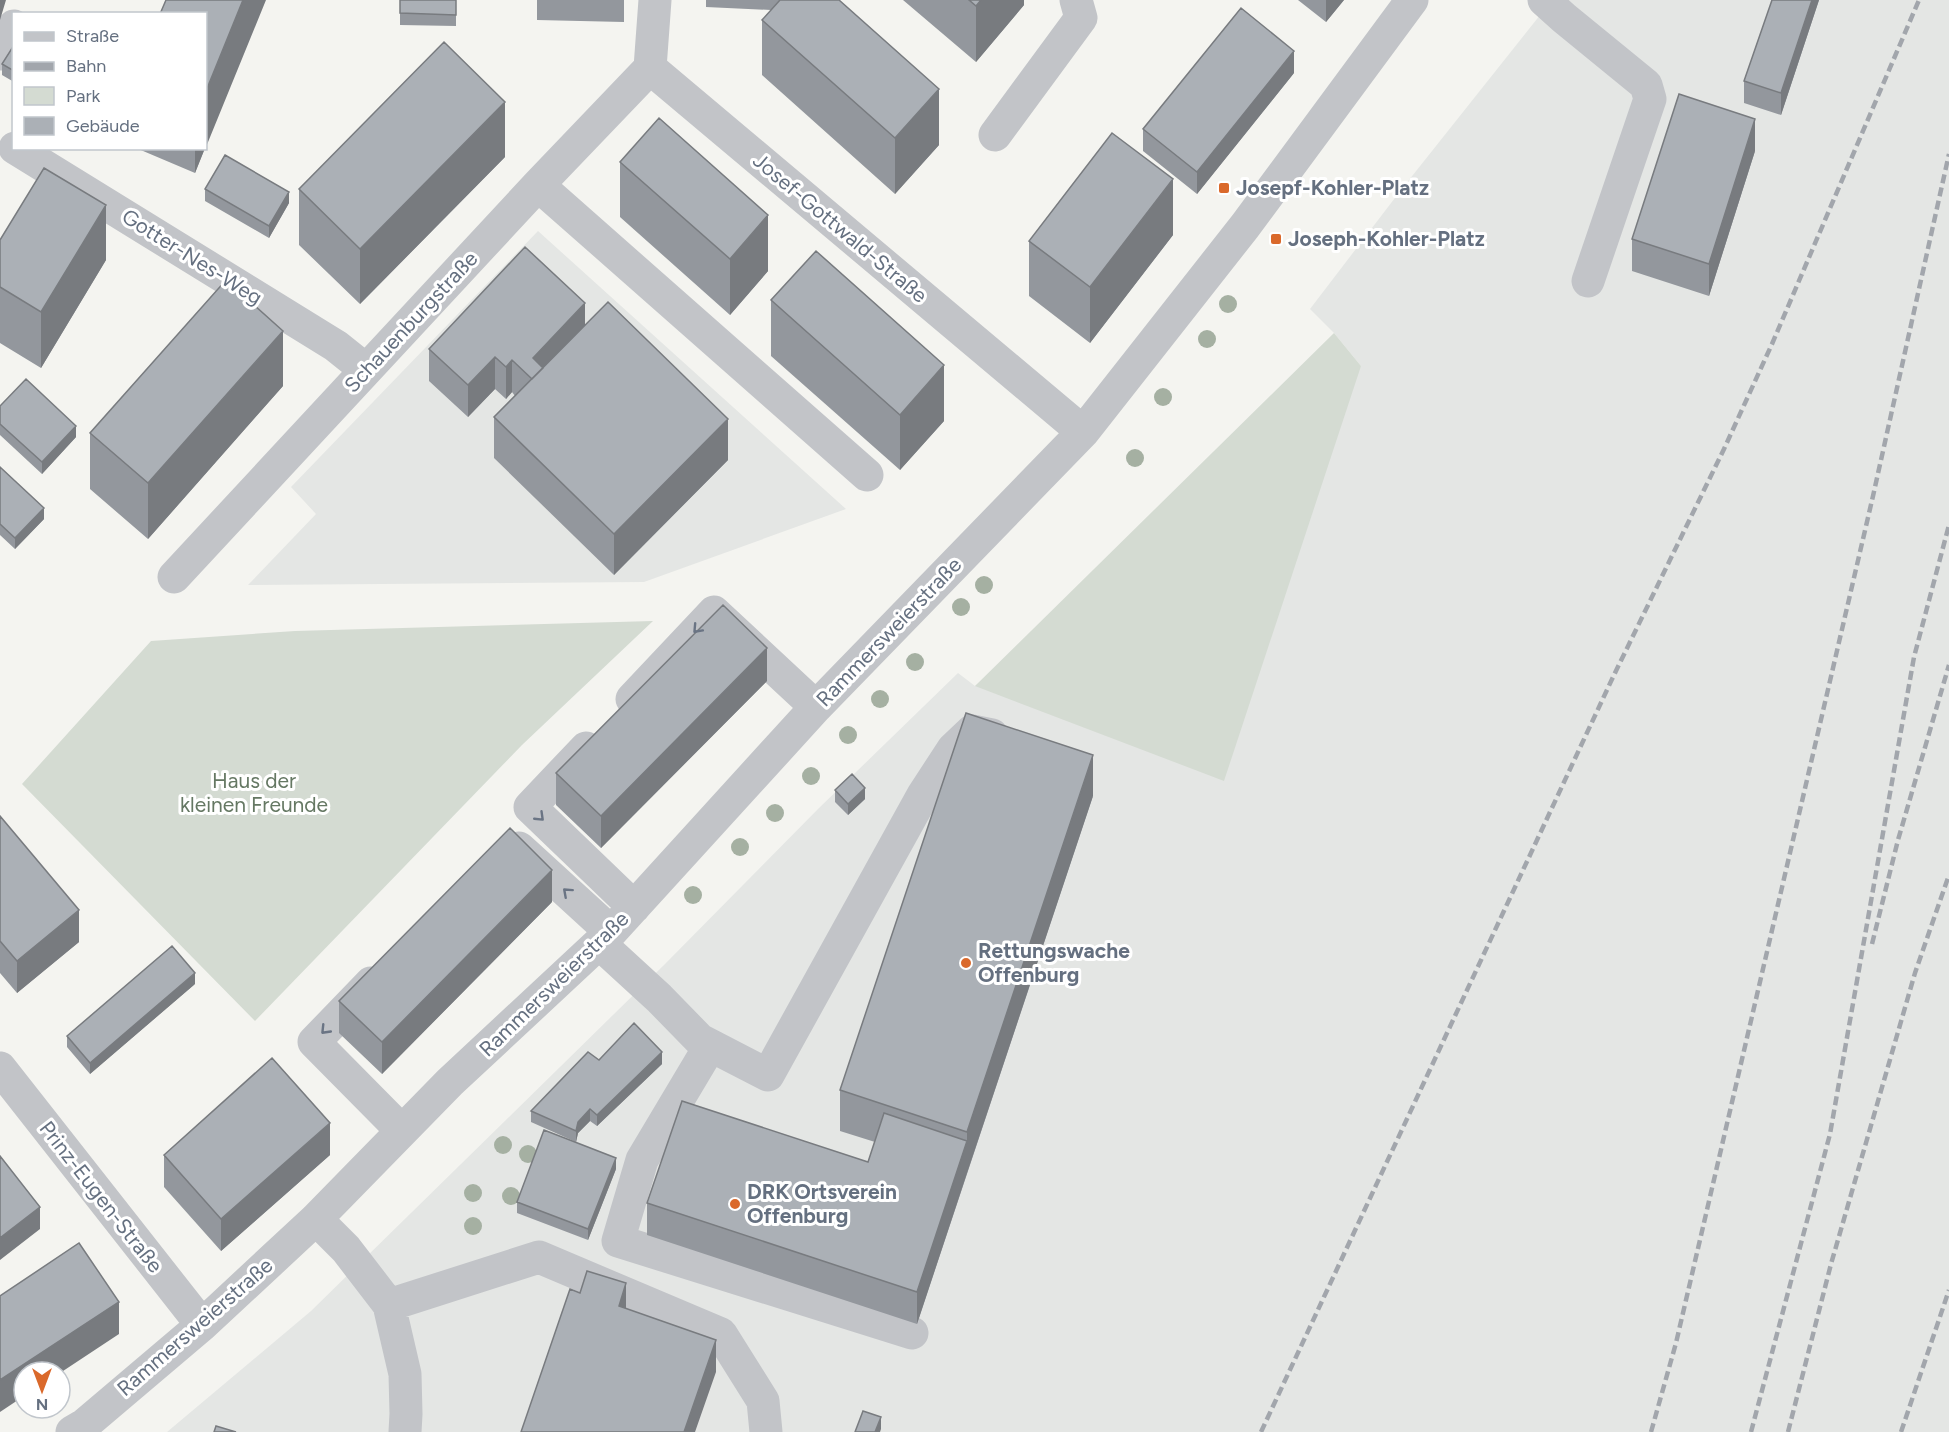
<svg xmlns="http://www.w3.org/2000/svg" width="1949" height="1432" font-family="Figtree,sans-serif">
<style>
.built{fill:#e4e6e4}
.green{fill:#d4dbd2}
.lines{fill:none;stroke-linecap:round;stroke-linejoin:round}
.minor{stroke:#c2c4c8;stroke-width:33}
.rail{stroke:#a2a6ac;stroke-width:4.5;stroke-dasharray:9 4.5;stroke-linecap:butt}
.tree{fill:#a5b0a2}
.wall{fill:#93979d}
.shaded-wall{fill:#787b7f}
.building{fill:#abb0b6;stroke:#787b7f;stroke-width:1.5}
.oneway{stroke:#6a7484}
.poi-dot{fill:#da692b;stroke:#fff;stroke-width:2}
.labels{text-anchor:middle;stroke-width:6;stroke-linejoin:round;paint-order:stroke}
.poi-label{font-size:21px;font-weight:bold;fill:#657080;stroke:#fff;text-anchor:start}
.street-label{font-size:21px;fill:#657080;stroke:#fff}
.park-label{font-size:21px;fill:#657863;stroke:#fff}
</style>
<rect width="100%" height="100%" fill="#f4f4f0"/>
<path class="built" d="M1552 0H1949V1432H167L311 1311 664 965 819 808 958 673 975 686 1361 366 1334 333 1310 309 1401 190Z
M538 231 846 509 644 582 248 585 316 514 291 487Z"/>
<path class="green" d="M1334 333 1361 366 1224 781 975 686Z
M653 621 522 745 255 1021 22 784 151 641 295 631Z"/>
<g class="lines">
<path class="minor" d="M655 0 650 68 1083 432
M1544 0 1564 18 1646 85 1650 99 1588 281
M0 54 14 26
M995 135 1081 18 1076 0
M15 148 336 346 366 370
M538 185 867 475
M174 577 538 185 650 68
M632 699 714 612 816 707
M586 748 530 807 634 907
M519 848 611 932
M599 943 659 998 700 1040 768 1075 923 795 953 749 972 731 992 735
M371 983 314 1042 402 1131
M710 1046 642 1160 618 1241 912 1333
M0 1068 202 1325
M316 1219 346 1249 389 1305 405 1374 406 1414 405 1432
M389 1305 539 1257 721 1334 763 1401 766 1432
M72 1432 84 1425 202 1325 316 1219 450 1082 611 932 816 707 1083 432 1245 226 1412 0"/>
<path class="rail" d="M1872 944 1898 840 1949 665
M1261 1432 1613 677 1724 449 1772 344 1919 0
M1651 1432 1676 1343 1873 496 1949 154
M1751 1432 1830 1134 1914 657 1949 525
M1788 1432 1831 1264 1915 973 1949 875
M1901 1432 1949 1290"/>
</g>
<g class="tree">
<circle cx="1228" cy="304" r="9"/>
<circle cx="1207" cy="339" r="9"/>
<circle cx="1163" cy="397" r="9"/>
<circle cx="1135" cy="458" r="9"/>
<circle cx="984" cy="585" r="9"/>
<circle cx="961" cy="607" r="9"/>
<circle cx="915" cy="662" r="9"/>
<circle cx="880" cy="699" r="9"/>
<circle cx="848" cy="735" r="9"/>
<circle cx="811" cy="776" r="9"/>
<circle cx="775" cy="813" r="9"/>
<circle cx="740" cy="847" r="9"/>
<circle cx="693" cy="895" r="9"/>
<circle cx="503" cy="1145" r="9"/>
<circle cx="528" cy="1154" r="9"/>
<circle cx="473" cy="1193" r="9"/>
<circle cx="511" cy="1196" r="9"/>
<circle cx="473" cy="1226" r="9"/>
</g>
<path class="wall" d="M400 0H456V26L400 25Z
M537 0H624V22L537 20Z
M706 0H839L939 145 895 194 762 75V20L771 10 706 7Z
M903 0H1024V5L976 62Z
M1298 0H1344L1326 22Z
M1772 0H1819L1781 115 1744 103V81Z
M14 45V82L2 75V64Z
M1294 73 1197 194 1143 151V129Z
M136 148H205L195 173Z
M1755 151 1709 296 1632 271V239Z
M505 157 360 304 299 245V189Z
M620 162 768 271 730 315 620 217Z
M205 189 289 203 269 238 205 201Z
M1173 235 1090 343 1029 296V241Z
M0 240 106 260 41 368 0 343Z
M771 300 944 421 900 470 771 356Z
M585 325 728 460 614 575 494 458V417L515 396 512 392 506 399 495 389 468 417 429 381V349Z
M283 386 148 539 90 489V433Z
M0 406 76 437 42 474 0 435Z
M0 467 44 519 15 549 0 535Z
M767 681 601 848 556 805V773Z
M835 790 865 799 848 815 835 802Z
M1093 796 917 1324 647 1235V1203L868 1162 875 1142 840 1131V1090Z
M0 817 79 942 17 993 0 973Z
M552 902 382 1074 339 1033V1001Z
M195 984 90 1074 67 1047V1036Z
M599 1060 662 1064 597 1126 590 1121 578 1133 576 1142 531 1122V1111Z
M164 1155H330L221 1251 164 1187Z
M616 1169 588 1240 517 1213V1202Z"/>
<path class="shaded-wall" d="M0 0H6L0 20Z
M243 0H266L206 147V91Z
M981 0H1024V5L976 62V6Z
M1327 0H1344L1326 22V0Z
M1812 0H1819L1781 115V93Z
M1294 51V73L1197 194V172Z
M939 89V145L895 194V138Z
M505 102V157L360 304V249Z
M1755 119V151L1709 296V264Z
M195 148H205L195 173Z
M1173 179V235L1090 343V287Z
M289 192V203L269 238V226Z
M106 205V260L41 368V312Z
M768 215V271L730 315V259Z
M585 303V335L536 415 533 358Z
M283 331V386L148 539V483Z
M495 357V389L468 417V385Z
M512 360V392L506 399V367Z
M944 365V421L900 470V415Z
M728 419V460L614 575V534Z
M76 426V437L42 474V462Z
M44 508V519L15 549V538Z
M767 648V681L601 848V816Z
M1093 755V796L967 1173V1132Z
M865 788V799L848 815V804Z
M552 870V902L382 1074V1042Z
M79 910V942L17 993V961Z
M195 973V984L90 1074V1063Z
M662 1052V1064L597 1126V1115Z
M590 1109V1121L578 1133 576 1142V1131L578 1122Z
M330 1123V1155L221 1251V1219Z
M967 1141V1173L917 1324V1292Z
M616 1158V1169L588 1240V1229Z
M40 1207V1229L0 1260V1238Z
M626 1283V1315L619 1306Z
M119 1302V1334L60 1373 24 1372V1396L0 1412V1380Z
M716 1340V1372L695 1432H684Z
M881 1417V1429L880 1432H875Z"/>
<path class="building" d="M166 0H243L206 91V14H160Z
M400 0H456V15L400 13Z
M780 0H839L939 89 895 138 762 20Z
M969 0H981L976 6Z
M1772 0H1812L1781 93 1744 81Z
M1241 8 1294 51 1197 172 1143 129Z
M444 42 505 102 360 249 299 189Z
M14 45V71L2 64Z
M1679 94 1755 119 1709 264 1632 239Z
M659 118 768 215 730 259 620 162Z
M1112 133 1173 179 1090 287 1029 241Z
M225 155 289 192 269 226 205 189Z
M44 168 106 205 41 312 0 287V240Z
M525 247 585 303 533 358 543 368 532 379 512 360 506 367 495 357 468 385 429 349Z
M816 251 944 365 900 415 771 300Z
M226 280 283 331 148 483 90 433Z
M608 302 728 419 614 534 494 417Z
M26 379 76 426 42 462 0 424V406Z
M0 467 44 508 15 538 0 524Z
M723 605 767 648 601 816 556 773Z
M966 713 1093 755 967 1132 840 1090Z
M852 774 865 788 848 804 835 790Z
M0 816 79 910 17 961 0 941Z
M510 828 552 870 382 1042 339 1001Z
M172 946 195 973 90 1063 67 1036Z
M634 1023 662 1052 597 1115 590 1109 578 1122 576 1131 531 1111 588 1052 599 1060Z
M272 1058 330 1123 221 1219 164 1155Z
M682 1101 868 1162 884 1113 967 1141 917 1292 647 1203Z
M544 1130 616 1158 588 1229 517 1202Z
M0 1156 40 1207 0 1238Z
M79 1243 119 1302 0 1380V1296Z
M587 1271 626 1283 619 1306 716 1340 684 1432H521L570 1289 580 1293Z
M863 1411 881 1417 875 1432H855Z
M216 1426 236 1432H214Z"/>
<defs><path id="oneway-chevron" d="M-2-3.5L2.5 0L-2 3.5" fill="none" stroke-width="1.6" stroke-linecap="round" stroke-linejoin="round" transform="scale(1.5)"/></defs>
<g class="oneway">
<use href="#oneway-chevron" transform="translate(697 629) rotate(133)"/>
<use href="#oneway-chevron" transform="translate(540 817) rotate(44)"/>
<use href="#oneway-chevron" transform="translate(567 892) rotate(-138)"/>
<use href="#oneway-chevron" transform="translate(325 1030) rotate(134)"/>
</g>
<g class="poi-dot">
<rect x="1218" y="182" width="12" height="12" rx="3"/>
<rect x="1270" y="233" width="12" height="12" rx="3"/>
<circle cx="966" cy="963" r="6"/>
<circle cx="735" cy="1204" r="6"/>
</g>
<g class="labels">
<g class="poi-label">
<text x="1236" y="195">Josepf-Kohler-Platz</text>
<text x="1288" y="246">Joseph-Kohler-Platz</text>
<text x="978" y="958">Rettungswache<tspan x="978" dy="24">Offenburg</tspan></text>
<text x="747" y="1199">DRK Ortsverein<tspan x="747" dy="24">Offenburg</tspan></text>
</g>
<g class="street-label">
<text transform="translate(840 228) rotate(40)" y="7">Josef-Gottwald-Straße</text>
<text transform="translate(192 257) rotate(32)" y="7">Gotter-Nes-Weg</text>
<text transform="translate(411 322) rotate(-47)" y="7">Schauenburgstraße</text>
<text transform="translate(889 632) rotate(-46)" y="7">Rammersweierstraße</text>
<text transform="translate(554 984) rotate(-44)" y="7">Rammersweierstraße</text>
<text transform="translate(101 1197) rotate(52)" y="7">Prinz-Eugen-Straße</text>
<text transform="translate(195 1327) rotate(-41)" y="7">Rammersweierstraße</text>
</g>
<g class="park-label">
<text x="254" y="788">Haus der<tspan x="254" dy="24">kleinen Freunde</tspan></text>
</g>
</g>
<rect x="12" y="12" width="195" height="138" fill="#ffffff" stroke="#c1c6cc" stroke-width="1.5"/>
<rect x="24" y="32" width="30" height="9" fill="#c2c4c8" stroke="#c1c6cc" stroke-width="1.5"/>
<text x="66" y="42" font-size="18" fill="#657080">Straße</text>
<rect x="24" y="62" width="30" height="9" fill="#a2a6ac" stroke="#c1c6cc" stroke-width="1.5"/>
<text x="66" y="72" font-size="18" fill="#657080">Bahn</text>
<rect x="24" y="87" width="30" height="18" fill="#d4dbd2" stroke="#c1c6cc" stroke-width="1.5"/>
<text x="66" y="102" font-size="18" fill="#657080">Park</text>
<rect x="24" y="117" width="30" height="18" fill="#abb0b6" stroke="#c1c6cc" stroke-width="1.5"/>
<text x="66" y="132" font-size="18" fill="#657080">Gebäude</text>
<g transform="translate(42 1390) rotate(180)"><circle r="28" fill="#ffffff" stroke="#c1c6cc" stroke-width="1.5"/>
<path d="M0-4.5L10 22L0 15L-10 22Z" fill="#da692b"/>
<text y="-9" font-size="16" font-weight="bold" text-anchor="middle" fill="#657080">N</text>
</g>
</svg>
